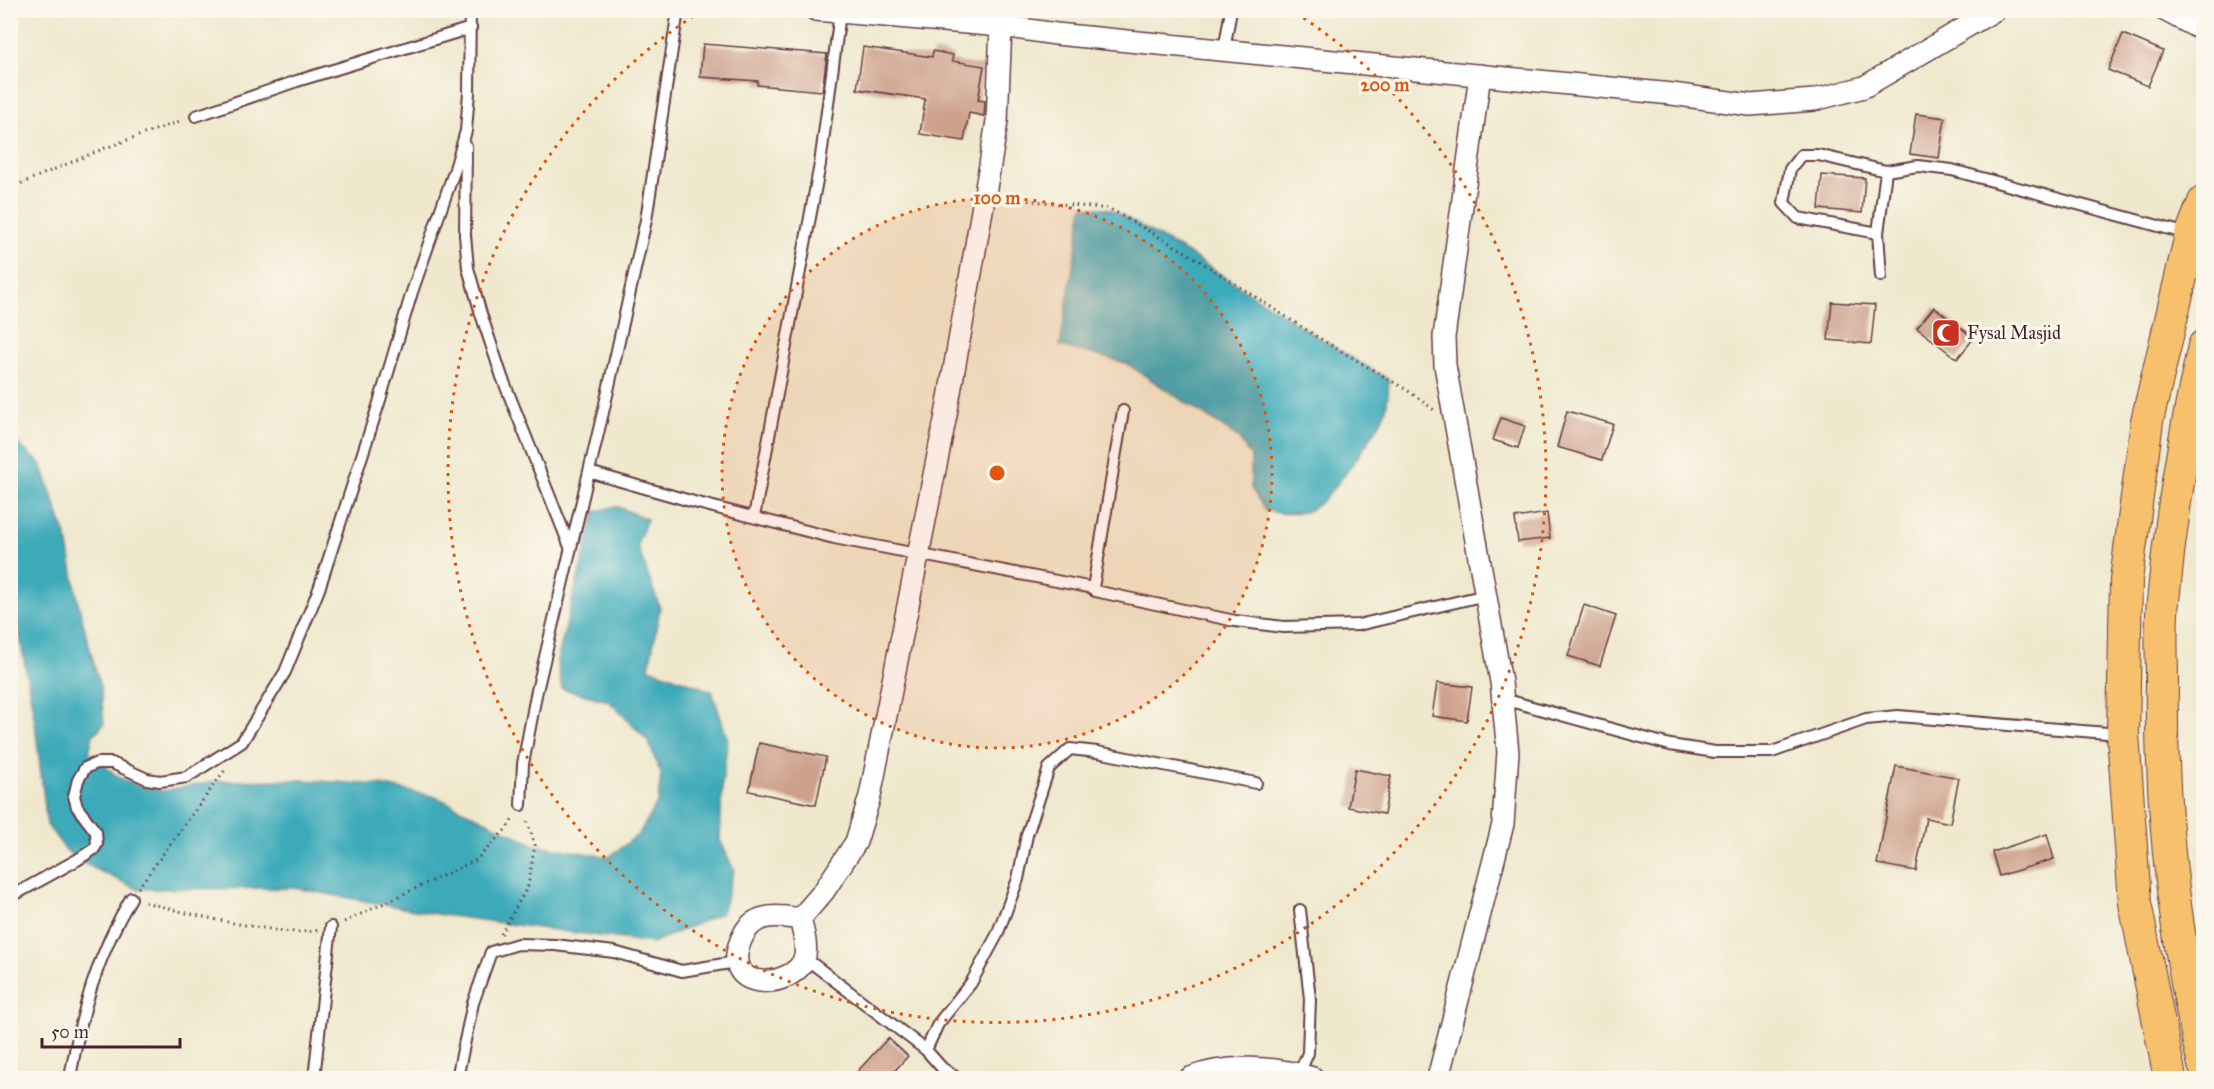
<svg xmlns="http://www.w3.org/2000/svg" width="2214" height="1089" font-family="'IM FELL Great Primer',serif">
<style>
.water{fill:#3caaba;stroke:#436472;stroke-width:1.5}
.building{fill:#cda08b}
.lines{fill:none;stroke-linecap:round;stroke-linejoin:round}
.service-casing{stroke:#633d43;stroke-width:14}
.minor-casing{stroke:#633d43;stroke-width:24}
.primary-casing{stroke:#633d43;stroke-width:34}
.path{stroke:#633d43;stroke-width:3;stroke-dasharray:1.5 4.5;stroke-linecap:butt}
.service{stroke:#fff;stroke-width:10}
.minor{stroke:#fff;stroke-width:21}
.primary{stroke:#f7c06c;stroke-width:32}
.ring{fill:none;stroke:#e0560e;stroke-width:3;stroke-dasharray:3 6}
.labels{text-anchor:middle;stroke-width:6;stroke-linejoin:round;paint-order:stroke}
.poi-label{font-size:18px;fill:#4a1f2b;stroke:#fbf7ec;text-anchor:start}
.centre{fill:#e0560e;stroke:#fbf7ec;stroke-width:3}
.ring-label{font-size:18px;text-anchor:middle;font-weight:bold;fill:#e0560e;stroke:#fbf7ec;stroke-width:6;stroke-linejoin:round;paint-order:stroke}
</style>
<rect width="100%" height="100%" fill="#fbf7ec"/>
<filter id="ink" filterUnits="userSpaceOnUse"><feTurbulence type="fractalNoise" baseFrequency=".0167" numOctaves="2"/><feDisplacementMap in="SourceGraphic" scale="12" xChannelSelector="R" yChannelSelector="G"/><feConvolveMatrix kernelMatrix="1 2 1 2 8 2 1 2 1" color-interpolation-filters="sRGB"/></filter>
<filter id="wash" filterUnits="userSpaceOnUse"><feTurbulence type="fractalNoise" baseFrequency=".008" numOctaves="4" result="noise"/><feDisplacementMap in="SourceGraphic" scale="24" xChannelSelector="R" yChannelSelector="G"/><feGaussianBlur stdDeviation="1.35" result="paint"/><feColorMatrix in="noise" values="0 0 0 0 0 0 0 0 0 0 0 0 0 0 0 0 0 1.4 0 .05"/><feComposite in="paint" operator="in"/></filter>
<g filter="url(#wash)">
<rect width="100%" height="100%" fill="#efe8cd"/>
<path class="water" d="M1083 206 1110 209 1189 254 1319 338 1389 380C1388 390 1388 402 1385 412 1378 431 1327 503 1310 510 1295 516 1280 514 1265 510L1251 488V457L1238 437 1126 363 1060 346Z
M10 437 41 464 67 539 79 607 101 690 104 724 93 735 89 752 118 777 137 786 163 791 218 781 303 780 380 785 436 797 535 845 609 857 639 834 658 802 661 774 648 741 609 701 562 689 557 661 595 512 616 506 647 519 637 545 660 608 649 668 712 691 728 740 722 784 720 840 734 870 722 913 652 943 436 914 295 888 137 889 77 860 66 850 47 825 35 723 11 585Z"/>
<g id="blocks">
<path class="building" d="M2123 34 2163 51 2148 86 2108 70Z
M703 44 827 54 822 91 757 85 758 81 700 77Z
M863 47 932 57 933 51 953 55 952 61 984 66 978 100 985 101 984 116 969 113 964 141 920 134 925 99 857 89Z
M1916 114 1945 118 1939 158 1910 154Z
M1822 175 1865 178 1862 213 1819 209Z
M1832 302 1875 305 1871 344 1828 340Z
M1934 307 1974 338 1957 359 1917 328Z
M1567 411 1613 424 1602 460 1557 447Z
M1501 418 1525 426 1518 448 1493 440Z
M1547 513 1550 538 1518 542 1515 518Z
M1584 605 1616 616 1600 666 1568 656Z
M1437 683 1472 687 1467 721 1432 716Z
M759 743 826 757 816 805 749 791Z
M1896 766 1959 778 1950 823 1926 818 1916 871 1877 864Z
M1355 769 1391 776 1384 814 1348 807Z
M2047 834 2054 859 1999 876 1992 852Z
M888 1038 908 1056 888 1078H865L857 1072Z"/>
</g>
</g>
<g filter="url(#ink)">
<use href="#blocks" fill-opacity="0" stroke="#633d43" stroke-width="1.5"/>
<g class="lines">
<g class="service-casing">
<path id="service" d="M1224 50 1231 10
M196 116 297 81 471 28
M466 146 465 235 468 268 481 314 502 377 570 547
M1878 233 1798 218 1784 203 1790 169 1801 155H1818L1886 171
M1881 276 1878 233 1886 171 1918 166 1952 170 2188 234
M589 472 694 502 834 538 1093 588 1095 591 1235 621 1284 627 1358 625 1486 595
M754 517 820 164 840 13
M1093 588 1123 411
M1503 699 1670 745 1715 752H1772L1866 719 1898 716 2119 734
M521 805 523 764 536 695 605 404 646 220 678 10
M10 897 77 860 94 849 97 844 96 832 77 807 74 796 78 780 85 768 97 763H112L147 779 160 781 187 777 242 742 285 672 319 589 379 403 412 292 455 169 466 131 469 92 470 10
M805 958 926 1050
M1299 1074 1308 1053 1310 999 1300 910
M70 1078C81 1013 97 956 131 898
M314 1078 331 927
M457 1078 473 1003 491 952 518 944 555 945 614 952 682 971 736 962
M957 1078 942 1068 926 1050 938 1024 971 983 997 935 1018 879 1027 835 1049 768 1070 749 1097 752 1256 783"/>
</g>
<g class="minor-casing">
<path id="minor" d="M816 10 1001 26 1056 34 1672 94 1750 105 1814 100 1864 87 1995 10
M2164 10 2204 31
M800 919C803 931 807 943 805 956 797 991 710 995 745 932 757 912 781 916 800 919L824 891 856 842 870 796 946 415 990 165 997 121 1001 26
M1190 1078C1227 1063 1275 1067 1313 1078
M1438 1078 1503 824 1508 752 1501 682 1445 365 1444 337 1480 75"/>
</g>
<g class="primary-casing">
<path id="primary" d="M2204 346C2185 430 2171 515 2163 601 2160 628 2162 655 2162 682 2160 810 2175 940 2204 1065
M2170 1078 2135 903 2123 734 2126 580 2147 421 2191 235 2204 202"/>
</g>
<path class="path" d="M10 188 105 148 183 120
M1004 198 1110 209 1189 254 1319 338 1410 392 1434 410
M138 888 225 770
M145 902C184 913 223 922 263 928 281 931 299 934 318 930
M344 922 476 860 507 828 514 817
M501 934 528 886 535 845 526 818"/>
<use href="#service" class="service"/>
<use href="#minor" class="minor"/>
<use href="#primary" class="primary"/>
</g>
</g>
<circle cx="997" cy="473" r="275" fill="#e0560e" fill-opacity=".12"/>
<g class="ring">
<circle cx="997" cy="473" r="275"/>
<path d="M1296 13A549 549 0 1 1 698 13"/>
</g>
<defs>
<g id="mosque-square" transform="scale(1.5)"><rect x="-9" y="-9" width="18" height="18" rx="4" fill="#c8321e" stroke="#fbf7ec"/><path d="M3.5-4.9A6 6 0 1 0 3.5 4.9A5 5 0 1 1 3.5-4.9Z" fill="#fff"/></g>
</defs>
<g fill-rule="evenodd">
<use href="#mosque-square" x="1946" y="333"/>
</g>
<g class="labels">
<g class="poi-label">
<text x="1967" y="339">Fysal Masjid</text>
</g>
</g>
<circle cx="997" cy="473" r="9" class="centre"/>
<g class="ring-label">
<text x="1385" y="91">200 m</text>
<text x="997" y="204">100 m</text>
</g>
<rect width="2214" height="1089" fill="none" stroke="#fbf7ec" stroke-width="36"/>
<path d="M42 1038v9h138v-9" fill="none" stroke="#4a1f2b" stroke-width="3"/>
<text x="51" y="1038" font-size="18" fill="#4a1f2b" stroke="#fbf7ec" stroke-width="4.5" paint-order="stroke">50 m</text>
</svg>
